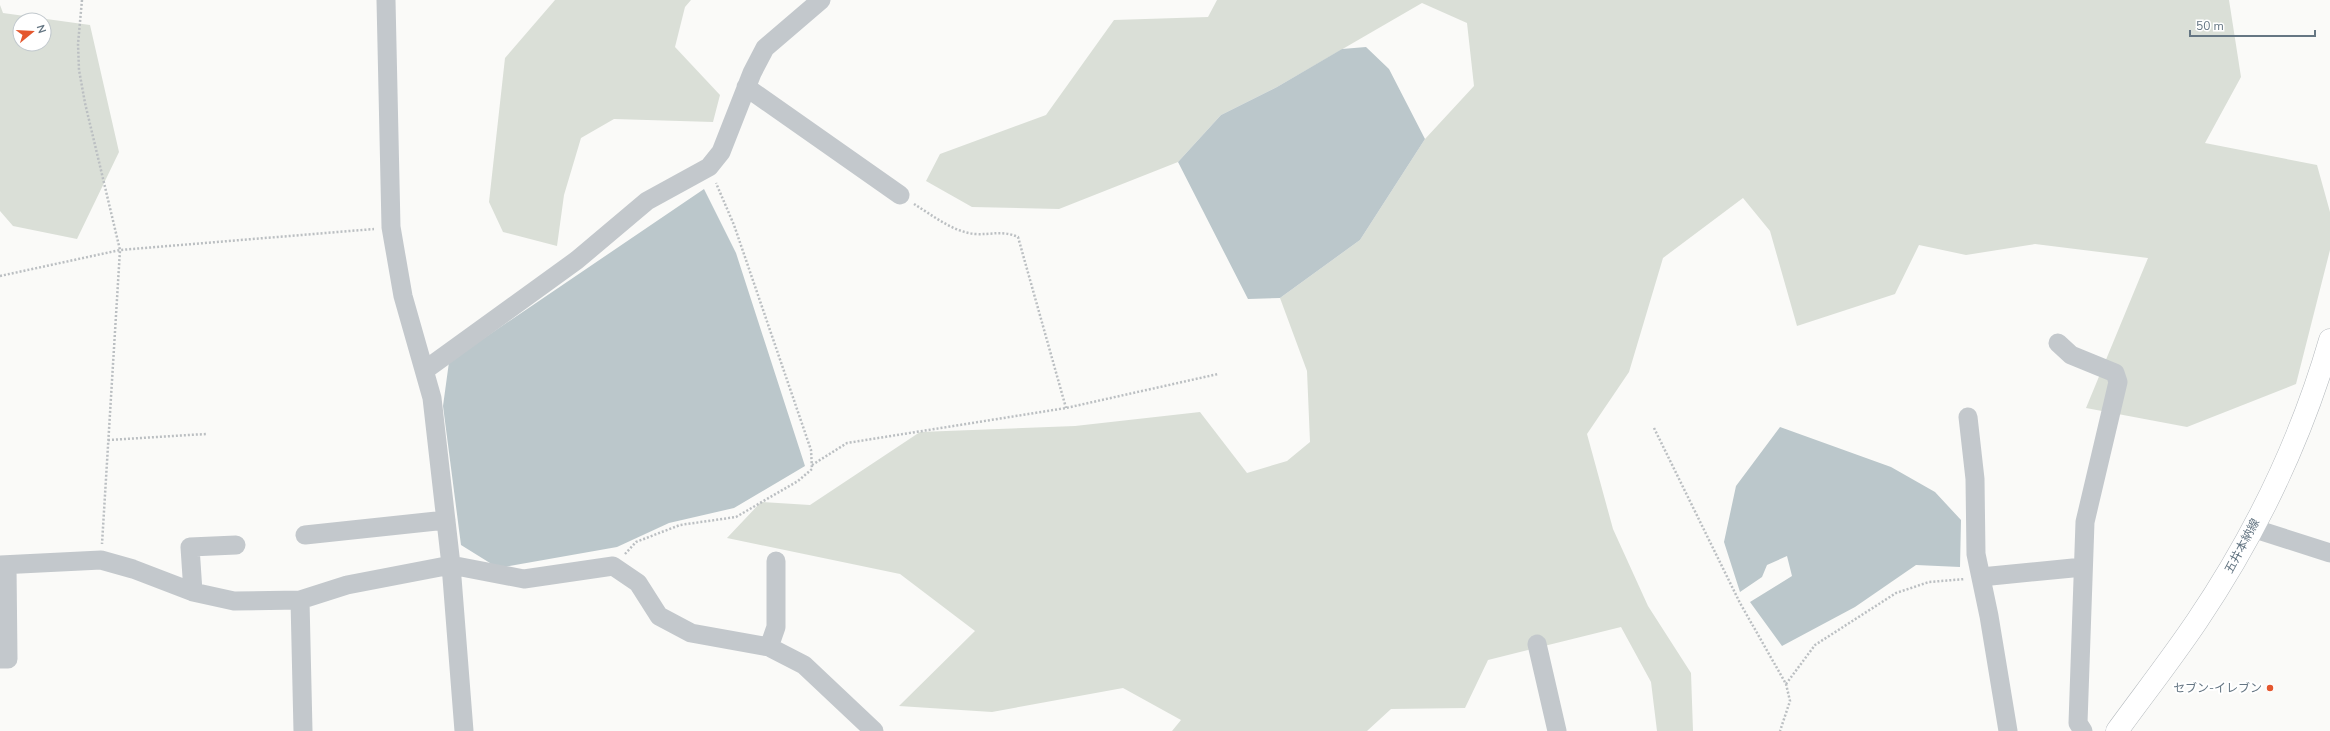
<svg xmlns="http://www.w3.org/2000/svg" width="2330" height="731" font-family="'Nunito Sans','Noto Sans JP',sans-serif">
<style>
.green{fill:#dadfd7;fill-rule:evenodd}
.water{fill:#bbc7cb}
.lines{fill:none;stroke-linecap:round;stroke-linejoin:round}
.major-casing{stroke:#b5babe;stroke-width:23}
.path{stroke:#bbbfc2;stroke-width:2.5;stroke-dasharray:2 2;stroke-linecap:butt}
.minor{stroke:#c3c8cc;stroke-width:19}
.major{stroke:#fff;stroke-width:22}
.poi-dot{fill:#e4572e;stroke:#fff;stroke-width:1.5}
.labels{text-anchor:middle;stroke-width:4;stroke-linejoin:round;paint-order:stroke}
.street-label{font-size:12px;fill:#657683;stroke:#fff}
.poi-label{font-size:12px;fill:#657683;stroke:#fff;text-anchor:end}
</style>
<rect width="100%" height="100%" fill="#fafaf8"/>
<path class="green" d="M555 0H691L685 7 675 47 720 95 713 122 614 119 581 138 564 195 557 246 503 232 489 202 505 58Z
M1217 0H2229L2241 77 2205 143 2317 165 2330 212V250L2296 384 2187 427 2086 408 2148 258 2035 244 1966 255 1919 245 1895 294 1797 326 1770 231 1743 198 1663 258 1629 372 1587 434 1613 529 1648 606 1691 673 1693 731H1657L1651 682 1621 627 1488 660 1465 708 1391 709 1367 731H1172L1181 720 1123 688 992 712 899 706 975 631 900 574 727 538 761 502 810 505 920 432 1075 426 1200 412 1247 473 1287 461 1310 442 1307 371 1280 298 1360 240 1425 139 1474 86 1467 23 1422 3 1277 87 1221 115 1178 162 1059 209 972 207 926 181 940 154 1046 115 1114 20 1208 17Z
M0 5 3 13 90 25 119 152 77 239 13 226 0 211ZM20 20H44V44H20Z"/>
<path class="water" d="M1366 47 1389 69 1425 139 1360 240 1280 298 1248 299 1178 162 1221 115 1277 87 1342 49Z
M704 189 736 253 805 466 734 508 669 523 617 547 498 568 461 545 443 406 449 362Z
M1780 427 1891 467 1935 492 1961 520 1960 567 1916 565 1855 607 1782 646 1750 602 1792 576 1787 556 1767 565 1762 577 1740 592 1724 542 1736 486Z"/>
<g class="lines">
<g class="major-casing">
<path id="major" d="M2117 731C2144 694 2172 658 2197 621 2255 535 2301 440 2330 340"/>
</g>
<path class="path" d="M82 0 78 44 79 70 85 103 120 250 102 544
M914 204C932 215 953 232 975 234 992 235 1002 230 1018 237L1066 408
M0 276 120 250 374 229
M1654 428 1740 603 1786 684 1790 701 1780 731
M108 440 206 434
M812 465 847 443 1066 408 1218 374
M625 554 636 542 680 525 736 517 798 481 812 469 811 450 734 225 716 183
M1786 684 1815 645 1896 593 1929 582 1965 579"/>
<path class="minor" d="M386 0 391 227 403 296 432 398 451 565 464 731
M746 87 900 195
M2058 343 2071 355 2115 373 2118 382 2085 522 2078 723 2083 731
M425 370 577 260 647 201 709 167 721 152 752 73 765 48 821 0
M1968 417 1975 479 1976 554 1989 616 2008 731
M2252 528 2330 553
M305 535 446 520
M0 565 101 560 133 569 193 592 234 601 300 600 347 585 451 565 524 579 613 566 638 583 659 616 691 633 769 647 804 665 874 731
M1981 577 2083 567
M193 592 190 547 236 545
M300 600 303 731
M1537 644 1557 731
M769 647 776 627V561
M0 659H8L7 566"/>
<use href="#major" class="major"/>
</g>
<circle class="poi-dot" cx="2270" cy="688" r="4"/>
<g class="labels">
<g class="street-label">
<text transform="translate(2242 546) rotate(-62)" y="4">五井本納線</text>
</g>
<g class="poi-label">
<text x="2262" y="692">セブン-イレブン</text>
</g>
</g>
<g transform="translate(32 32) rotate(72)"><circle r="19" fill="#ffffff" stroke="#c1c8cd"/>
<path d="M0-3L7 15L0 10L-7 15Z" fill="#e4572e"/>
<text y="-6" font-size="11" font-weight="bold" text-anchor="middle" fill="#657683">N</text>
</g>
<path d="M2190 30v6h125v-6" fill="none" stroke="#657683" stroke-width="2"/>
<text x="2196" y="30" font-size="12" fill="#657683" stroke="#ffffff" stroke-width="3" paint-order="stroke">50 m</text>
</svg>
